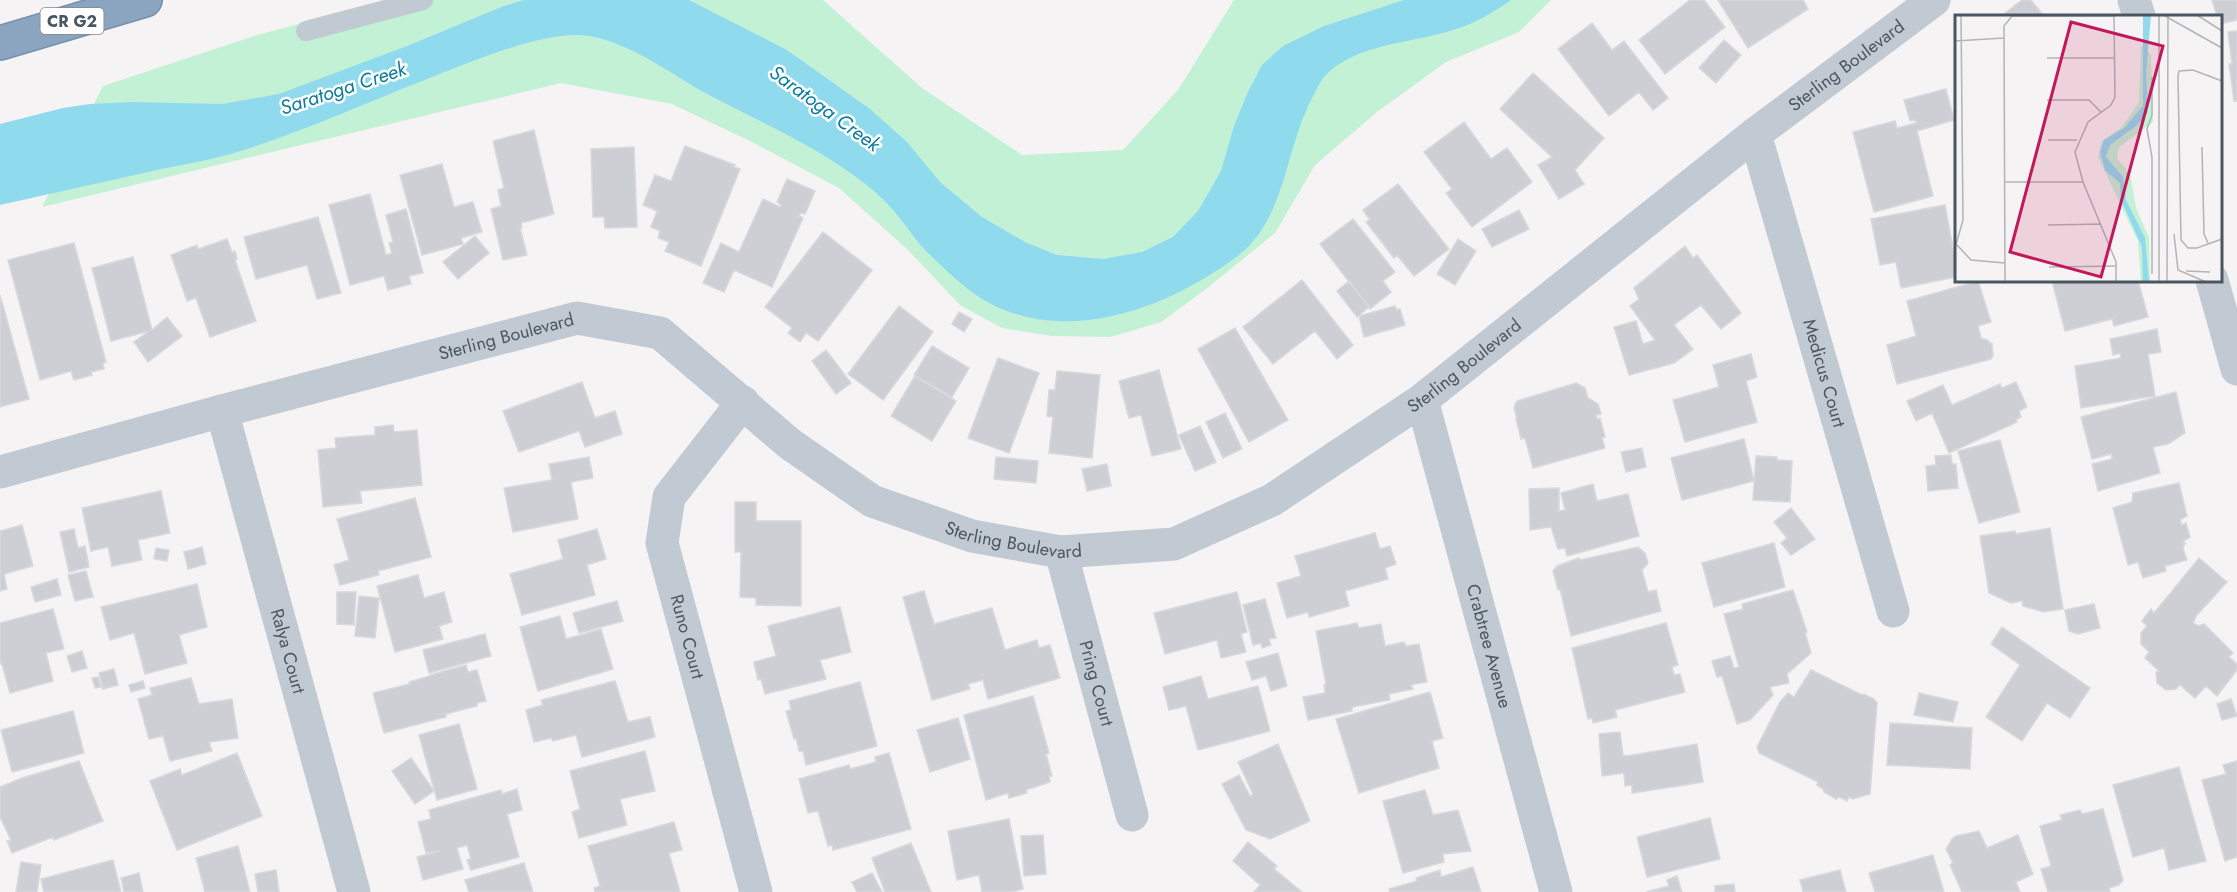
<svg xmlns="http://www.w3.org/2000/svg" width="2237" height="892" font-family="Jost,sans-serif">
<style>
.green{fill:#c3f1d5}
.water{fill:#90daee}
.building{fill:#cdcfd5;stroke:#d7d9de;stroke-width:1.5}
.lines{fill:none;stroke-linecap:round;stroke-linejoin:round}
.highway-casing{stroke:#7690ad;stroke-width:36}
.lane{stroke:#c1cad2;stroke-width:20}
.street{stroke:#c1cad2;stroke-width:33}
.highway{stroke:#8ba5c1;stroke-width:33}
.labels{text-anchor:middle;stroke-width:5;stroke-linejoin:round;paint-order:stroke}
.shield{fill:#fff;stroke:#808990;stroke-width:1.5}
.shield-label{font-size:16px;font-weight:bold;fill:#4a5661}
.street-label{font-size:18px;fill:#4a5661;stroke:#fff}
.water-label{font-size:20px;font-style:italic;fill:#0c7c9b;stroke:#fff}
.inset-road{fill:none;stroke:#b1b4b9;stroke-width:1.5}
.view{fill:#c2185b;fill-opacity:0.15;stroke:#c2185b;stroke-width:3}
.inset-edge{fill:none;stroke:#4a5661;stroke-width:3}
</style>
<rect width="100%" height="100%" fill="#f5f3f3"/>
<path class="green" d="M386 0H823L922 88 1022 155 1123 150 1178 90 1234 0H1551L1519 32 1446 62 1377 112 1315 165 1275 233 1206 289 1161 322 1110 337 1052 336 1002 328 960 305 908 250 839 188 752 142 672 104 561 83 42 207 103 86 254 36Z"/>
<path class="water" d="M524 0H689L787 50 870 109 907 142 940 182 982 217 1025 242 1057 255 1103 259 1142 252 1173 237 1198 211 1221 171 1234 126 1247 94 1262 65 1283 46 1324 26 1404 0H1511C1494 12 1476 23 1456 29 1416 43 1354 43 1324 77 1319 83 1315 93 1311 100 1284 153 1286 221 1235 258 1168 307 1073 344 993 305 969 293 949 273 930 255 919 245 911 232 902 221 891 207 878 193 864 183 817 146 762 123 709 95 670 74 634 44 589 36 546 29 468 63 427 79 366 103 306 130 244 150 216 159 186 164 157 170 105 182 52 193 0 205V124L63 108 90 104 131 102 222 104 279 94 407 46 504 6Z"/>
<path class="building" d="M1690 0H1704L1725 27 1665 74 1639 40Z
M1718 0H1803L1808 9 1748 48Z
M2022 0H2031L2044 16H2001Z
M2212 0H2237V20L2220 24V16H2217Z
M1592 23 1612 50 1624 41 1668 98 1653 110 1639 92 1609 116 1558 49Z
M2237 31V101H2234L2229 64H2232L2228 32Z
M1724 40 1741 55 1716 83 1699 68Z
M1533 73 1604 138 1575 170 1584 184 1559 199 1538 165 1552 157 1500 109Z
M1946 89 1954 120 1917 131 1933 196 1874 212 1853 132 1895 121 1897 128 1916 123 1915 120 1910 121 1904 100Z
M1464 122 1491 159 1507 148 1532 182 1472 227 1446 193 1452 189 1424 152Z
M534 130 554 214 521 223 522 228H520L527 255 503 260 491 209 501 206 498 190 504 188 493 141Z
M685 146 735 165 734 167 740 169 701 266 665 251 669 242 658 238 660 231 651 227 657 211 643 205 655 175 671 181Z
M634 147 637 227 605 228 604 217H593L591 149Z
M442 164 454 207 473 202 482 232 461 238 463 244 422 255 400 175Z
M787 179 815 191 805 214 801 213 799 216 803 218 772 287 734 270 724 292 703 283 721 243 739 252 763 199 780 207 781 205 777 202Z
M1398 184 1449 249 1414 276 1397 255 1394 258 1366 222 1370 220 1363 210Z
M370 194 386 255 392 253 389 243 393 242 386 215 406 209 423 273 409 276 411 284 388 290 384 276 350 285 329 205Z
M1945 205 1956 264V277L1901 288 1896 262 1880 265 1871 219Z
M1519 210 1529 229 1492 247 1482 229Z
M318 217 341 293 317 299 307 265 256 279 244 237Z
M1353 219 1395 272 1383 281 1391 292 1370 309 1320 244Z
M823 232 872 270 818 341 806 333 800 342 788 333 792 328 765 307Z
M475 236 489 253 458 279 443 262Z
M227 239 232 252 235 251 237 259 235 260 256 321 210 337 196 298 187 301 171 255 197 245 198 249Z
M1458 239 1476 251 1455 285 1437 274Z
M74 243 106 362 103 363 104 369 91 372 92 375 74 380 71 371 40 380 8 260Z
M1685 246 1693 258 1697 255 1741 313 1721 329 1701 305 1674 325 1693 349 1674 363 1629 375 1614 327 1636 321 1643 344 1655 340 1630 306 1639 299 1634 288Z
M133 257 152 330 167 317 182 336 148 362 134 342 149 331 111 341 92 268Z
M1302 280 1353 345 1337 359 1315 331 1273 364 1243 327Z
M2138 280 2148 317 2114 326 2112 319 2065 331 2052 281Z
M1349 281 1369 307 1357 317 1337 291Z
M1978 281 1991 322 1978 326 1981 338 1987 340 1992 344 1993 356 1991 359 1897 384 1887 345 1916 336 1907 301Z
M0 295 29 399 0 407Z
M899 306 933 332 883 400 848 374Z
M1395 306 1397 310 1400 309 1405 325 1364 337 1359 316Z
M959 312 972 319 964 332 952 324Z
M1235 328 1288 420 1249 442 1198 349Z
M2157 329 2161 352 2148 354 2155 396 2081 408 2075 366 2121 358 2120 353 2113 355 2110 339Z
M932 346 969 368 952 397 914 375Z
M826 350 851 383 836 394 812 361Z
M1751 354 1757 377 1746 381 1757 422 1685 442 1673 400 1719 387 1713 365Z
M998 358 1039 373 1009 453 968 438Z
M1159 370 1181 449 1152 456 1141 415 1129 418 1119 381Z
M1057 371 1100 375 1092 458 1049 453 1053 417 1047 416 1049 390H1055Z
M915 376 956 401 932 441 891 416Z
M582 382 595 418 615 411 622 434 585 447 579 431 519 452 503 411Z
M2016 382 2027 407 2019 411 2021 417 2016 419 2017 422 1949 453 1932 413 1916 421 1907 401 1943 385 1952 405 2000 384 2002 388Z
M1576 383 1585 388 1588 398 1598 404 1601 414 1596 415 1597 419 1600 418 1605 437 1602 438 1605 448 1533 468 1525 438 1521 439 1516 419H1517L1514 407 1517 401Z
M2176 392 2185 433 2168 444 2153 447 2160 473 2098 491 2092 464 2112 459 2111 454 2092 459 2081 417Z
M1225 413 1242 449 1223 458 1206 422Z
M393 425 394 432 417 430 422 485 360 491 362 503 323 507 318 450 336 448 335 438 375 435V427Z
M1200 426 1216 462 1195 471 1179 435Z
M1744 439 1754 481 1682 500 1671 458Z
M2000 440 2020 512 1979 523 1958 451Z
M1642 448 1646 467 1626 472 1621 452Z
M1951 455 1952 464H1956L1958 488 1928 491 1926 466 1936 465 1935 456Z
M1756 456 1777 457V460L1792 461 1790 502 1753 500Z
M589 457 593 478 571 482 578 519 513 532 504 488 552 480 549 464Z
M996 457 1038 461 1036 483 994 479Z
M1107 464 1111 486 1087 491 1082 469Z
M2179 483 2187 516 2180 520 2182 525 2186 523 2190 537 2182 542 2185 543 2183 548 2187 560 2165 566 2166 571 2143 578 2138 562 2128 565 2113 508 2132 502 2133 493Z
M1593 484 1597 501 1628 494 1639 536 1567 556 1565 548 1558 549 1551 527 1530 530 1529 489 1559 488V511L1565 510 1561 493Z
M161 491 170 533 138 540 142 560 112 566 108 547 91 551 82 508Z
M415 498 431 557 378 571 379 575 340 585 334 565 349 560 337 519Z
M735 502H756V521H801V606L756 605V598L740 597 741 552H735Z
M1791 508 1815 539 1791 555 1781 543 1787 538 1774 522Z
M22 525 33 566 4 574 7 589 0 591V531Z
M2050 528 2063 609 2044 612 2023 606 2022 601 2011 603 1989 593 1980 536 2015 531 2016 534Z
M74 529 78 548 85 546 89 567 69 572 60 532Z
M597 529 606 559 587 565 595 595 522 615 510 574 563 559 558 540Z
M1375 533 1380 549 1390 546 1396 564 1385 568 1388 579 1345 591 1349 606 1309 617 1308 612 1287 618 1277 583 1301 576 1295 556Z
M1774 543 1785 587 1714 607 1702 563Z
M202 547 206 564 188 569 184 552Z
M1638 547 1645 553 1648 563 1642 570 1648 592 1656 590 1661 611 1571 636 1560 589 1558 590 1553 571 1557 566 1579 558 1580 560Z
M156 548 169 550 167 561 154 559Z
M2199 558 2227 582 2196 616 2193 623 2199 626 2204 624 2233 653 2229 657 2237 664V670L2217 696 2206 686 2195 698 2180 685 2176 689 2166 690 2157 683 2156 672 2159 671 2145 658 2149 652 2141 644V633L2147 626 2142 621 2151 609 2154 613Z
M86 571 93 597 75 601 68 575Z
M418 575 424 598 444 592 452 622 439 626 443 639 395 652 377 586Z
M57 579 61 595 35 602 31 587Z
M197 584 207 627 179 635 187 663 145 674 134 633 110 640 101 607Z
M1793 590 1807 632 1805 633 1811 653 1787 674 1789 683 1770 687 1773 695 1750 720 1737 724 1722 676 1717 677 1712 661 1730 656 1734 668 1739 667 1724 614 1743 609 1742 604Z
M924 591 934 624 992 608 1005 650 1037 640 1039 648 1050 645 1060 678 988 699 983 680 968 684 970 689 932 700 903 597Z
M337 592H356L354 625 337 624Z
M1237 592 1247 632 1241 634 1246 652 1221 658 1217 640 1165 654 1154 613Z
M359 596 379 598 375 638 355 636Z
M1265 599 1276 638 1269 639 1271 645 1262 648 1261 643 1253 645 1243 605Z
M617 601 623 621 579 633 573 613Z
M2094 604 2100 628 2078 634 2069 631 2065 610Z
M840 607 851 652 820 660 826 679 765 694 761 679 758 680 754 662 776 656 768 626Z
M53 609 64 649 46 653 53 681 10 693 2 664H0V623Z
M560 616 566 639 601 629 613 669 538 691 520 627Z
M1357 623 1359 628 1381 624 1385 646 1404 642 1406 646 1419 644 1427 682 1411 685 1413 689 1389 694 1390 700 1352 707V711L1308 720 1303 697 1325 693 1324 685H1326L1316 631Z
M1666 623 1678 665 1672 667 1674 675 1680 674 1685 692 1615 710 1617 717 1593 723 1592 718 1588 719 1572 648Z
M2002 627 2090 688 2070 718 2047 703 2022 741 1986 717 2020 665 1991 644Z
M485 634 491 656 429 673 423 650Z
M82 651 87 668 72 672 67 656Z
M1278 653 1287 686 1271 691 1266 676 1252 680 1246 662Z
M466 665 468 672 477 670 486 701 477 703V706L446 714V717L384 733 373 693 410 684 409 682 430 676V675Z
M114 669 118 685 103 689 99 673Z
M1811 670 1862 695 1864 694 1874 699 1877 703 1870 794 1853 799 1849 797 1847 801 1839 797 1836 799 1824 792 1823 789 1817 785 1818 782 1759 753 1757 747 1780 702 1788 693 1794 697Z
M1201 676 1208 699 1258 686 1270 731 1198 750 1186 706 1169 710 1163 687Z
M98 677 101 687 95 688 92 678Z
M191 678 199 704 232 699 238 738 209 742 212 751 170 761 163 736 149 739 138 699 152 695 150 688Z
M143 681 145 688 131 692 129 685Z
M615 681 628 722 650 717 655 737 582 757 576 735 553 741 551 738 534 742 526 710 543 705 541 700Z
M860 682 877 746 806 765 803 751H799L796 738 794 739 786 711 791 710 789 701Z
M1430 692 1443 738 1432 741 1439 768 1359 793 1336 719Z
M1919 693 1958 702 1953 722 1914 715Z
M1033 696 1049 753 1046 754 1052 776H1049L1050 782 1026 790 1027 793 1009 798 1008 793 986 800 964 715Z
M2231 699 2237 716 2222 720 2217 704Z
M73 711 84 753 12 772 1 730Z
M958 718 970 759 930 772 917 730Z
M1890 723 1972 728 1970 769 1887 765Z
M459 724 477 789 437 800 419 735Z
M1620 732 1623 755 1627 756 1697 744 1703 782 1632 793V785L1625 786 1624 773 1602 776 1599 734Z
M1278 744 1310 821 1270 839 1246 830 1222 784 1239 775 1250 796 1253 794 1238 762Z
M645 751 655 791 620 799 627 825 579 838 572 812 580 809 570 771Z
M237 753 262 816 177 850 150 781 180 769 182 775Z
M889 753 911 829 833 850 832 845 828 846 818 811 808 813 799 779 849 765 850 769 876 762 875 757Z
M411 758 434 791 415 804 392 771Z
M79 761 103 821 54 840 53 837 12 853 7 841 11 840 0 817V787L22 778Z
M2237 761V857L2225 861 2202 780 2226 774 2223 765Z
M2179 767 2206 861 2169 870 2164 848 2133 857 2113 785Z
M517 789 522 810 507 814 519 857 471 870 467 860 471 859 467 845 457 848 463 869 423 880 417 857 440 851 426 853 418 822 431 819 429 810 501 790 502 794Z
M1425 790 1433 815 1458 810 1471 851 1443 854 1444 862 1403 873 1383 801Z
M2103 809 2123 880 2119 885 2109 888 2110 892H2048L2041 869 2051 866 2040 826 2062 820 2060 815 2080 810 2082 814Z
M1710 818 1720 859 1647 877 1637 837Z
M1009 819 1023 889 1011 892H982L979 875 957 880 948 831Z
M674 822 682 850 669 853 680 892H595L594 888 600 886 588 846Z
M1979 831 1987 848 2018 835 2033 874 2016 882 2020 892H1962L1950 865 1953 863 1946 849 1952 839 1956 836Z
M1043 835 1046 874 1024 876 1021 836Z
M1248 842 1277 866 1274 869 1302 892H1254L1260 885 1233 861Z
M911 843 931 892H885L872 858Z
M238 846 250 892H205L196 858Z
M1933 855 1944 892H1875L1869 873Z
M113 860 121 892H44L41 879Z
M21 862 41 865 37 892H16Z
M524 863 533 892H469L465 880Z
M1473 867 1481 892H1390L1389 889 1417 881 1416 878 1440 870 1441 877Z
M276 870 279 892H258L255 874Z
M1840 870 1846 892H1803L1800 880Z
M139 873 143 892H124L121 878Z
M872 873 882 892H857L852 882Z
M1677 876 1682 892H1646L1669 886 1667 880Z
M1734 884 1735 892H1715V886Z"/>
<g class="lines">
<g class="highway-casing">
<path id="highway" d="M0 43 145 0"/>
</g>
<path class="lane" d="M306 31 423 0"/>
<g class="street">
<path d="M2134 0 2139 16"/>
<path id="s1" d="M1755 134 1893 611"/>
<path d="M2212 280 2237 369"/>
<path id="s2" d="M1422 400 1556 892"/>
<path id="s3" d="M743 402 669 497 662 543 756 892"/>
<path id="s4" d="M222 411 354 892"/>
<path id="s5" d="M0 472 222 411 577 318 660 333 790 444 872 501 972 536 1061 552 1174 544 1272 500 1422 400 1755 134 1934 0"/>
<path id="s6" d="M1061 552 1132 815"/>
</g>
<use href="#highway" class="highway"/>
</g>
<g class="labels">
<rect class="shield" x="40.5" y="8" width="63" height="26" rx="4.5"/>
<g class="shield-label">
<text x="72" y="27">CR G2</text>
</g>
<g class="street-label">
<text dy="6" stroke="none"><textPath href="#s5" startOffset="2090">Sterling Boulevard</textPath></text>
<text dy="6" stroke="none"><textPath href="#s5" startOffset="524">Sterling Boulevard</textPath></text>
<text dy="6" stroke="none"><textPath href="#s5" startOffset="1604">Sterling Boulevard</textPath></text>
<text dy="6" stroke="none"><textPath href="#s1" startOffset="249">Medicus Court</textPath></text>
<text dy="6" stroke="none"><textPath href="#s5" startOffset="1100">Sterling Boulevard</textPath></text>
<text dy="6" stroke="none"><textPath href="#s3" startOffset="264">Runo Court</textPath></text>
<text dy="6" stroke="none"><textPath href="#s2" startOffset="255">Crabtree Avenue</textPath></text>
<text dy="6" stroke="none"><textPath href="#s4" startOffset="249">Ralya Court</textPath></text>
<text dy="6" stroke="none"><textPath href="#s6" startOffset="136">Pring Court</textPath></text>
</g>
<g class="water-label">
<text transform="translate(343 88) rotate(-18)" y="7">Saratoga Creek</text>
<text transform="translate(825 108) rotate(36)" y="7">Saratoga Creek</text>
</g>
</g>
<g transform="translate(1955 15)">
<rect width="267" height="267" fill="#f5f3f3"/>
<path d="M186 30 196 40 198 107 164 132 162 143 175 159 181 193 194 223 195 267H186L183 226 143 142 147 126 166 113 184 87Z" fill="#c3f1d5"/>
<path d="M188 0H196L191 58 193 97 181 111 155 130 151 142 168 162 171 185 190 223 194 267H188L187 232 166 185 165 168 150 155 145 137 149 125 169 113 188 91Z" fill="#90daee"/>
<path class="inset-road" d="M159 0 160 82 156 90 133 107 120 137 128 167 161 247V267M204 0V267M242 0 267 16M210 1 267 33M0 26 49 23M92 43H160M197 62V100L192 114 197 142V259M267 66 238 55 224 56 223 61 226 225 233 233H242L267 224M92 85H134L146 97M93 125H122M247 132 249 219 253 228M49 167H128M93 210 146 209M219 219 223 255 251 267M2 230 16 245 50 248M0 233 8 205 6 0M94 252 162 251M231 256 255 257M50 267 49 11 57 1H159M212 267 213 0"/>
<path class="view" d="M116 7 208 31 146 262 55 237Z"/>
<rect width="267" height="267" class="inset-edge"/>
</g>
</svg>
